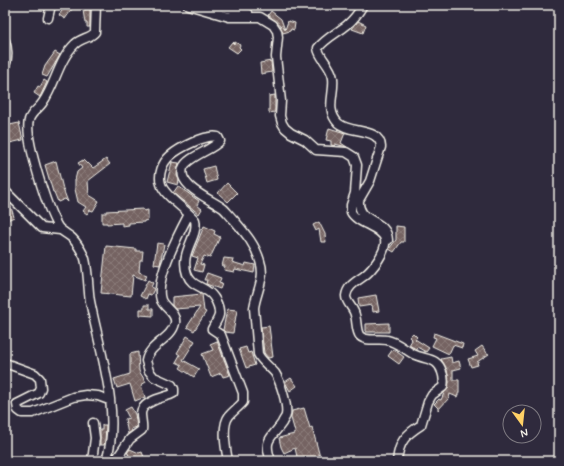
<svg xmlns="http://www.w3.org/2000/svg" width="564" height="466" font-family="Mynerve,sans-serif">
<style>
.building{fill:url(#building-cross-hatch);stroke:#f4f1e8}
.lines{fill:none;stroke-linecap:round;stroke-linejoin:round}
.minor-casing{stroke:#f4f1e8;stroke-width:11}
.minor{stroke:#2f2a3d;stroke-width:8}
</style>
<defs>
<pattern id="building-cross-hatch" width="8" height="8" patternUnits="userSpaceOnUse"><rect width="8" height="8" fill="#756362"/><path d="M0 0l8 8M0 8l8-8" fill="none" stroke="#897a78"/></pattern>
</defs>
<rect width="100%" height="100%" fill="#2f2a3d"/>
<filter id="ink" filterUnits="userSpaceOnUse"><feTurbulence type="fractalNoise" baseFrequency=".025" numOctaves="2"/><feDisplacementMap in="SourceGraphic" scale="8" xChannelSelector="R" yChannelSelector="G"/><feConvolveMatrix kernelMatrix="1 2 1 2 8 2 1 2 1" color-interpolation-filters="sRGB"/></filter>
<g filter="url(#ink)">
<path class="building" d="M66 5 72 9 65 19 59 15Z
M90 9V27H87V23H85L83 10Z
M271 11 281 19 285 30 288 21 295 23 294 30 291 29 290 31 283 33 280 26H282L268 15Z
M358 21 366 25 363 33 352 29Z
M232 42 234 44 235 42 240 45 239 47 241 49 237 53 228 47Z
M55 52 60 55 57 60 47 77 42 75 45 66Z
M271 61 272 72 261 74 260 63Z
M44 80 47 82 40 97 34 93 38 86 40 87Z
M275 95V112L269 113V96Z
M19 123 23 140 5 144V126Z
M329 128 345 133 341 143 347 147 335 144V146L331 145V141L326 140Z
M106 159 110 164 88 181 89 195 99 201 93 211 90 210 87 214 83 211 86 207 78 202 75 189V180L77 172 82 168 78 163 83 160 87 164 88 163 93 168Z
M56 161 63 189 68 202 65 199 58 202 54 192H53L45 165Z
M172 162 179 163 178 168 177 175 179 180 178 185 167 182Z
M214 166 217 180 207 183 203 169Z
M227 183 237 193 228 202 218 193Z
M178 186 199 201 197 205 202 209 199 214 173 193Z
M10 204 14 217 5 221V206Z
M143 209 144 211 148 210V220L144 221V222L129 223V225L122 226V223L107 224V223H102V213H106V211Z
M319 222 325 234 326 242H321L319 229 316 231 313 225Z
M204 226 215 231 214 234 220 237 210 258 204 256 200 264 204 265 202 272 194 270 198 258 192 256Z
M396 226 404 227V242H401L394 252 389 249 396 240Z
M157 243 164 244 160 265 154 264Z
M106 246 136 249V251H143L142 260H140L139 272 147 275 145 280 133 275 131 296 101 293Z
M224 258 233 259 232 262 245 266 246 263 255 265 254 273 235 269 234 272 224 270 225 266H222Z
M207 273 221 278 219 283 222 284 220 289 206 284 207 280H204Z
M148 280 153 283 151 287 154 289 151 295 148 294 146 299 140 296Z
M202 294 204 311 206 312 194 331 187 327 200 307 175 309 172 306V297Z
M376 295 379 311 373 312 372 305 359 307 358 298Z
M144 305H149V309H153V316L140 315V309H144Z
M227 309 237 310 233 333 225 332 223 330Z
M389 323V332H366V324Z
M269 326 273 357 268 358 264 353 261 327Z
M413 333 417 337 415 339 429 348 426 352 417 347 416 349 409 345 412 340 409 337Z
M434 333 463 344 462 348 453 345 449 354 432 346 436 338 433 337Z
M187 336 195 341 183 360 199 369 194 377 180 368 182 365 176 362 180 355 177 353Z
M217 341 230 375 223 377 221 373 211 377 202 354 213 350 210 344Z
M482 346 487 353 489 354 477 362 478 365 471 367 468 359 478 356 475 351Z
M246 347 248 353 251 352 255 365 246 368 239 349Z
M393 349 404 357 399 364 388 356Z
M138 352 139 371 146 382 141 385 145 397 135 401 130 384 117 388 114 379 130 374V354Z
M451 357 452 363 459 361 461 368 453 370V380H459V392L457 397 450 394 449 398 438 410V408L434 404 439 399 441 400 444 393 448 388 449 382 447 370 441 359Z
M291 378 297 386 290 391 285 382Z
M131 407 135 414 137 427 131 429 132 431 128 434 125 419 129 418 125 410Z
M304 408 310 428 312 427 321 461H298L295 448 284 453 281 447 279 438 294 434V433L295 432 291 418 292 411Z
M102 425H106L105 442 104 445H100V430H102Z
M130 449 139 453 142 452 144 457 136 461H123L129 454 127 453Z"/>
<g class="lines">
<g class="minor-casing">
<path id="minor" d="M96 5 95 32C91 38 81 38 75 44 59 59 55 85 43 102 39 109 31 112 29 120 24 138 48 211 58 227 62 232 68 234 72 238 77 243 81 250 84 256 88 264 88 290 90 301 99 348 122 414 106 461
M188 5 229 17H260L273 25 277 31 278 37 276 57 281 101 280 116 282 123 285 128 291 133 305 140 316 150 346 152 354 157 357 165 355 193 351 205V212C357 224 383 227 385 240 387 251 372 270 364 276 357 281 347 286 346 296 346 303 354 308 355 315 357 321 356 332 360 336 366 342 379 338 387 340 397 342 404 349 413 354 425 360 438 357 442 372 444 377 444 382 443 387L432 395 428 402 421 425C405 435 399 442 397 461
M216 5 248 13
M363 5C359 12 353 20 347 25 337 33 326 38 318 48 319 58 331 65 333 78 335 94 325 109 338 123 350 134 380 127 381 147L370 181 359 200C357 224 387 218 388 240
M48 18 51 5
M5 41C8 49 8 59 5 66
M5 191 42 228 60 230
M5 363 35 374 40 379 41 388 39 393 17 404 18 410 22 413H33L73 397 86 395 98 396 109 400
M92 461 95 438 93 423
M115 461 130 439 142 430C143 425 141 419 141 414 141 402 161 398 170 395L174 393V389L172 385 154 377 149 371 146 361C149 344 172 339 175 323 177 313 164 308 161 300 154 280 179 233 189 214
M228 461C226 450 221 426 229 416 233 411 239 407 243 402V393L221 335 212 329C214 325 218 320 219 315 220 306 214 295 207 291 199 285 191 285 187 274 179 252 199 237 195 220 187 210 164 196 161 184 158 175 162 163 170 156 179 148 206 134 218 137L220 141C212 150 187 157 183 168 177 187 213 200 224 209 227 212 231 217 234 220 245 233 255 244 260 261 266 278 256 292 254 308L258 354C262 362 269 366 275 373 280 381 288 405 286 415 286 417 283 420 282 423 271 439 263 439 271 461"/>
</g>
<use href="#minor" class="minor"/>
</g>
</g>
<rect width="564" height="466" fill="none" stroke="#2f2a3d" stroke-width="20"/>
<rect x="10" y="10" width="544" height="446" fill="none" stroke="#f4f1e8" stroke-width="1.5" filter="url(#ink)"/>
<g transform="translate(522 424) rotate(165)"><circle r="19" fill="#2f2a3d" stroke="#7e7a81"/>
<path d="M0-3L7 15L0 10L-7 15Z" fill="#ffd166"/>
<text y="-6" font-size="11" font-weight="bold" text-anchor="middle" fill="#f4f1e8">N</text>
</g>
</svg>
